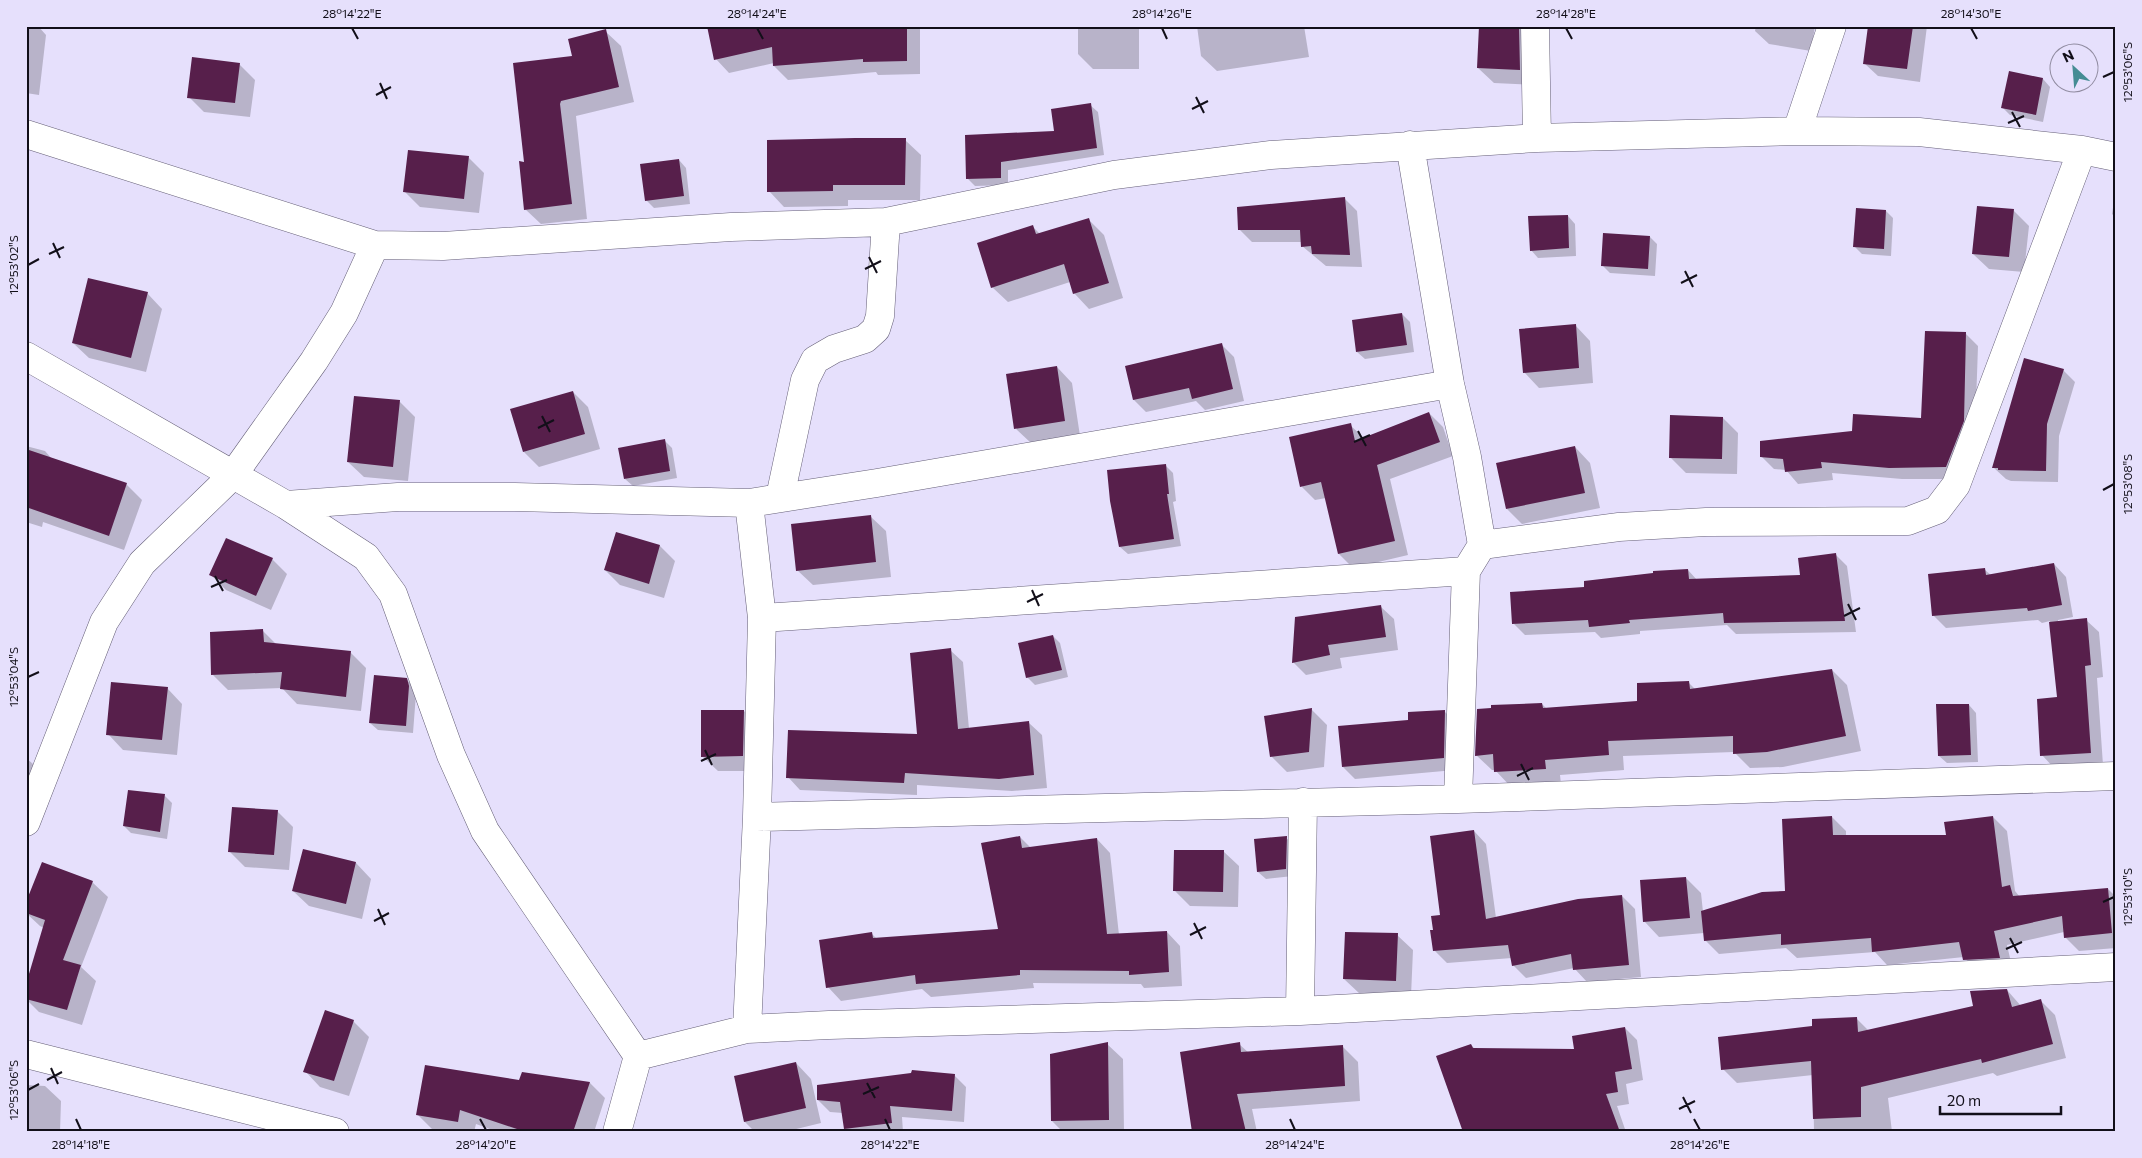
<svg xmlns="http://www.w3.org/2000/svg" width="2142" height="1158" font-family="Commissioner,sans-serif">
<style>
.shadow{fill:#0003}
.building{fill:#571f4b}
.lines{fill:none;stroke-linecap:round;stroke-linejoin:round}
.minor-casing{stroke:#655f77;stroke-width:29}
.minor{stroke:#fff;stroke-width:28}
.ticks{fill:none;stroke:#120f19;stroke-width:2}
.neatline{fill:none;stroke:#120f19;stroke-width:2}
.ticks-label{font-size:12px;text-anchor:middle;fill:#120f19}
</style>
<rect width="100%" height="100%" fill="#e6e0fc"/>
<path class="shadow" d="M26 26H38L46 35 39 95 26 93Z
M708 26H920V74L878 75 876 72 788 80 774 66V63L729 73 716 59Z
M1078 26H1139V69H1093L1078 54Z
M1197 26H1304L1309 57 1217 71 1201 56Z
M1480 26H1533L1535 85 1494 83 1478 68Z
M1756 26H1815L1811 51 1769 44 1755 31Z
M1869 26H1927L1920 82 1878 76 1864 63Z
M605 31 621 46 634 102 576 116 587 219 541 224 525 209 526 163 574 57Z
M239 64 255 80 250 117 204 112 189 97Z
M2010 73 2043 79 2050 87 2043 122 2010 115 2003 108Z
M1090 105 1098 112 1104 155 1008 170V185L975 186 967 178 1055 132Z
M905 140 921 155 920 200H848V206L784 207 769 191Z
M468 157 484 173 479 213 420 207 405 192Z
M679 160 686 168 690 204 654 208 646 200Z
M2116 189V218L2112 214Z
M1344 198 1357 211 1362 267 1326 266 1302 246V242H1252L1239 229Z
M2013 210 2029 226 2024 272 1989 269 1973 254Z
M1886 211 1893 218 1891 256 1862 254 1855 247Z
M1568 216 1575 224 1576 256 1538 258 1531 250Z
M1089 220 1104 235 1123 298 1089 309 1074 293 1070 282 1008 302 992 287 1032 226 1040 234Z
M1650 237 1657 244 1655 276 1610 273 1603 266Z
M147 293 162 309 146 372 89 358 73 343Z
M1402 314 1410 322 1414 352 1365 359 1357 352Z
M1575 325 1590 341 1593 383 1539 388 1524 372Z
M1966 334 1978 346 1975 433 1958 479H1902L1832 473 1833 480 1798 484 1786 470 1774 469 1761 456 1853 432 1922 420Z
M1222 345 1234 357 1244 401 1205 410 1196 401 1146 412 1134 400 1127 366Z
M1057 367 1072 383 1080 436 1031 443 1015 428Z
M2063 370 2075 382 2059 436 2058 482 2011 481 2006 479 1994 468Z
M573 392 588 407 600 449 539 467 524 452Z
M399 401 415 417 408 481 364 477 348 462Z
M1429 413 1443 427 1453 456 1390 479 1408 555 1353 568 1339 554 1326 498 1315 500 1302 487 1350 425 1364 438Z
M1723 418 1738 433 1737 474 1686 473 1671 458Z
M665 441 672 448 677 478 633 486 625 479Z
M26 446 45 451 52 459 126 484 142 500 124 550 43 522 42 527 26 522Z
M1575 447 1590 463 1600 508 1522 524 1507 509Z
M1165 465 1173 473 1176 501 1173 502 1181 546 1128 554 1120 547Z
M870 516 886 531 891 577 813 585 797 570Z
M616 533 660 546 675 561 664 598 620 585 605 570Z
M1836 555 1847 566 1856 632 1736 634 1727 625 1640 631V634L1601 638 1595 632 1525 635 1514 624 1586 589 1655 574 1688 570 1697 580 1801 576Z
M272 559 287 574 271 610 226 590 211 575Z
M2054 564 2066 577 2073 617 2058 620V622L2086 620 2099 632 2103 677 2097 678 2103 765 2054 768 2042 755 2058 699 2050 621 2042 623 2038 620 1946 628 1933 615 1985 570 1991 575Z
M1381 607 1394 619 1398 650 1340 658 1342 668 1306 675 1293 662Z
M263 631 276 644 350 652 366 668 361 711 297 704 282 688 228 690 213 675Z
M1053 636 1060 643 1068 677 1035 685 1027 677Z
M950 650 963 662 969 729 1029 723 1042 735 1047 788 1012 791 917 785V795L800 790 788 777 919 736Z
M1832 670 1847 685 1861 751 1783 767 1750 768 1734 752 1623 756 1624 770 1560 775 1561 784 1511 787 1495 770H1492L1476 755 1542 704 1547 709 1639 702 1689 683 1695 689Z
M406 679 414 687 416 694 413 733 378 730 370 723Z
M167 688 182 704 177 755 123 750 108 734Z
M1969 705 1976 713 1978 762 1947 763 1939 756Z
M1312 710 1327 725 1324 767 1287 772 1272 757 1265 717Z
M744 711 759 727 758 771H718L702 756Z
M1445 712 1457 724 1455 770 1355 779 1343 767 1410 721 1409 714Z
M26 758 40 770 26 792Z
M165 796 172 803 167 839 131 833 124 826Z
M277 811 293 827 289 870 245 867 230 852Z
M1832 817 1846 831V836L1947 837 1993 817 2007 831 2015 891 2020 897 2108 889 2116 897V948L2079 951 2065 937 2064 932 2007 945 2013 971 1978 973 1964 957 1887 965 1875 952 1797 958 1786 948 1719 954 1705 940 1704 933 1659 937 1644 921 1686 878 1701 893 1703 912 1786 892Z
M1474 831 1486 844 1496 918 1622 896 1635 909 1641 977 1587 982 1574 968 1526 978 1513 965 1512 958 1447 963 1435 951 1434 931 1442 916Z
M1020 837 1031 848 1097 839 1110 853 1119 935 1167 932 1180 946 1182 986 1144 988 1141 984 1033 983 1034 988 931 997 922 989 841 1001 828 987 872 934 877 939 999 930Z
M1286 838 1294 845 1293 876 1266 879 1258 872Z
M304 851 356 863 371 879 362 919 309 906 293 891Z
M1223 851 1239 866 1238 907 1190 906 1175 891Z
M92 882 108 897 81 967 96 981 82 1025 39 1012 26 999V988L44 928 40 926 26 913V906Z
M1397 935 1413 950 1411 996 1360 994 1344 979Z
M2007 990 2021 1006 2041 1001 2055 1015 2066 1058 1997 1076 1993 1073 1888 1098 1892 1132H1814L1813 1075 1737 1083 1723 1069 1814 1028 1856 1018 1869 1031 1975 1007Z
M353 1021 369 1037 349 1096 320 1087 305 1071Z
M1625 1028 1637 1040 1643 1080 1626 1084 1629 1104 1617 1106 1626 1132H1533L1463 1108 1471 1045 1475 1049 1576 1050Z
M1107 1044 1123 1059 1124 1132H1063L1052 1121Z
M1239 1044 1249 1053 1342 1046 1358 1062 1360 1101 1252 1109 1257 1132H1193Z
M796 1063 811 1079 821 1123 784 1132H755L745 1122 735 1077Z
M954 1075 966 1087 964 1122 902 1117 903 1132H848L845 1129 843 1113 830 1112 818 1100Z
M590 1083 605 1098 594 1132H498L476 1124 474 1132H443L433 1130 418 1115Z
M26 1085 45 1086 61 1101 60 1132H26Z"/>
<path class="building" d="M707 26H907V61L863 62V59L773 66 772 47 714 60Z
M1479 26H1519L1520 70 1477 68Z
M1868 26H1913L1907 69 1863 64Z
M606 29 619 87 561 101 560 104 572 204 524 210 519 161 524 162 513 63 572 56 568 39Z
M192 57 240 63 235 103 187 98Z
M2009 71 2043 78 2036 115 2001 108Z
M1091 103 1097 148 1001 162V178L966 179 965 135 1054 131 1051 109Z
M855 138H906L905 185H833V191L767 192V140Z
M408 150 469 156 464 199 403 192Z
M679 159 684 196 645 201 640 164Z
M1345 197 1350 255 1312 254 1311 246 1301 247 1300 230H1238L1237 207Z
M1977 206 2014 209 2009 257 1972 254Z
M1856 208 1886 210 1884 249 1853 247Z
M1568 215 1569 248 1530 251 1528 216Z
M1089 218 1109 283 1073 294 1064 264 991 288 977 243 1033 225 1036 234Z
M1603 233 1650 236 1648 269 1601 266Z
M88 278 148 292 131 358 72 343Z
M1402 313 1407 345 1356 352 1352 320Z
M1576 324 1579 368 1523 373 1519 329Z
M1925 331 1966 332 1964 421 1946 467 1889 468 1821 462 1822 468 1785 472 1783 459 1760 457V441L1852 431 1853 414 1921 418Z
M1222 343 1233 389 1192 399 1189 388 1133 400 1125 366Z
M2024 358 2064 369 2047 424 2046 471 1998 470V468H1992Z
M1057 366 1065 421 1014 429 1006 374Z
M573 391 585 434 523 452 510 409Z
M354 396 400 400 393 467 347 462Z
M1429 412 1440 442 1377 465 1395 541 1338 554 1321 482 1300 487 1289 437 1351 423 1355 441Z
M1670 415 1723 417 1722 459 1669 458Z
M665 439 670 471 624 479 618 448Z
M1575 446 1585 493 1506 509 1496 463Z
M26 449 127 483 109 536 26 507Z
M1166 464 1169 494H1167L1174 539 1119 547 1110 501 1107 470Z
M871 515 876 562 796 571 791 524Z
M616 532 660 545 649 584 604 570Z
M226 538 273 558 256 596 209 575Z
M1836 553 1845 621 1724 623 1723 613 1629 620 1630 623 1589 627 1588 620 1512 624 1510 592 1584 587V581L1653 573V571L1688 569 1689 579 1800 575 1798 558Z
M2054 563 2062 605 2028 611 2027 608 1932 616 1928 574 1985 568 1986 575Z
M1381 605 1386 637 1328 645 1330 655 1292 663 1295 617Z
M2087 618 2091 665 2085 666 2091 753 2040 756 2037 699 2057 697 2049 622Z
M263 629 264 642 351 651 346 697 280 689 282 672 211 675 210 632Z
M1053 635 1062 670 1026 678 1018 643Z
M951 648 958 729 1029 721 1034 775 999 779 905 773 904 783 786 778 788 730 917 734 910 653Z
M1832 669 1846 736 1767 752 1733 754V736L1608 741 1609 755 1545 760 1546 769 1494 772 1493 754 1475 756 1477 709 1491 708V705L1542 703 1543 708 1637 701V683L1689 681 1690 689Z
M374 675 407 678 409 686 406 726 369 723Z
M111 682 168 687 162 740 106 735Z
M1936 704H1969L1971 755 1938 756Z
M1312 708 1309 752 1270 757 1264 716Z
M701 710H744L743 756 701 757Z
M1445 710 1444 758 1342 767 1338 726 1408 720V712Z
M128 790 165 794 160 832 123 826Z
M232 807 278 810 274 855 228 852Z
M1832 816 1833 835H1946L1944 822 1993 816 2002 887 2010 885 2013 896 2108 888 2112 933 2064 938 2062 916 1994 931 2000 958 1963 960 1959 942 1872 952 1871 938 1781 945V934L1704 941 1701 911 1762 892 1785 891 1782 819Z
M1474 830 1486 919 1578 899 1622 895 1629 965 1573 970 1571 954 1512 966 1508 945 1433 951 1430 930H1433L1431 916 1440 915 1430 836Z
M1020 836 1022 848 1097 838 1107 934 1167 931 1169 972 1129 975V971L1020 970V975L916 984 915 975 826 988 819 940 872 932 873 938 998 929 981 843Z
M1287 836 1286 869 1257 872 1254 839Z
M303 849 356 862 346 904 292 891Z
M1174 850H1224L1223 892 1173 891Z
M42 862 93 881 63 960 81 965 67 1010 26 999V984L45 920 26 913V902Z
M1686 877 1690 918 1643 922 1640 880Z
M1345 932 1398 933 1396 981 1343 979Z
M2007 989 2012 1007 2041 999 2053 1044 1982 1063 1981 1059 1861 1087V1117L1813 1119 1811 1061 1721 1070 1718 1037 1812 1026V1019L1857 1017 1858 1032 1973 1006 1970 991Z
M325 1010 354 1020 334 1081 303 1072Z
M1625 1027 1632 1069 1615 1072 1618 1092 1606 1094 1620 1132H1463L1436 1056 1471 1044 1473 1048 1574 1049 1572 1036Z
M1108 1042 1109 1120 1051 1121 1050 1054Z
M1240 1042 1241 1052 1343 1045 1345 1086 1237 1094 1246 1132H1192L1180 1052Z
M796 1062 806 1108 744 1122 734 1076Z
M425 1065 519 1080 522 1072 590 1082 573 1132H526L460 1110 458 1122 416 1115Z
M912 1070 955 1074 952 1111 890 1106 892 1123 844 1129 840 1102 817 1100V1085L911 1073Z"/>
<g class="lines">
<g class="minor-casing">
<path id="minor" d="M1535 26 1537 138
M1797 131 1832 26
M26 134 375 245 443 246 731 227 886 222 1114 175 1271 155 1537 138 1797 131 1919 132 2082 150 2116 157
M1410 145 1450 384 1467 457 1482 545 1466 571 1458 799
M26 356 286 505 366 557 393 594 451 755 485 831 638 1056
M780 497 805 380 815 360 834 349 865 339 876 329 880 316 886 222
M749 503 762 618
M286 505 398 497H515L749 503 877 483 1450 384
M1482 545 1619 527 1706 522 1908 521 1937 510 1956 485 2082 150
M757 817 1458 799 2116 776
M26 822 104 622 142 563 233 475 314 361 344 313 375 245
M1300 1011 1303 802
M747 1029 757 817 762 618 1466 571
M26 1054 335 1132
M638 1056 747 1029 829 1025 1300 1011 2116 967
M617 1132 638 1056"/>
</g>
<use href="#minor" class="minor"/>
</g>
<path class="ticks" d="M352 28 358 39M757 28 763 39M1162 28 1167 39M1566 28 1572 39M1971 28 1977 39M2103 77 2114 72M380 83 387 99M376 95 391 87M1196 97 1204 113M1192 109 1208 101M2012 112 2020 127M2008 123 2024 116M53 243 60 258M49 254 64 247M869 257 877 273M28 265 39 259M865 269 881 261M1685 271 1693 287M1681 283 1697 275M542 416 550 432M538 428 554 420M1358 431 1366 446M1354 442 1370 435M2103 490 2114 484M215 576 223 591M211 587 227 580M1032 590 1039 606M1027 602 1043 594M1848 604 1856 620M1844 616 1860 608M28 677 39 672M705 750 712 765M701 761 716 754M1521 764 1529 780M1517 776 1533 768M2103 902 2114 897M378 909 385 925M374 921 389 913M1194 923 1202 939M1190 935 1206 927M2010 938 2018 953M2006 949 2022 942M51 1068 58 1084M47 1080 62 1072M867 1083 875 1098M28 1090 39 1084M863 1094 879 1087M1683 1097 1691 1113M1679 1109 1695 1101M76 1119 81 1130M480 1119 486 1130M885 1119 890 1130M1290 1119 1295 1130M1694 1119 1700 1130"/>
<rect width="2142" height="1158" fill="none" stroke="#e6e0fc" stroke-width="55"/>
<g transform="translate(2074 68) rotate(334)"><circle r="24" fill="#e6e0fc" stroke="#918ca1"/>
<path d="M0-4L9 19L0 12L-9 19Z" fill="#458c94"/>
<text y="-8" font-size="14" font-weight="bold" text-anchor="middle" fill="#120f19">N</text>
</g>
<path d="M1940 1106v8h121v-8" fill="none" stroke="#120f19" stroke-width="2.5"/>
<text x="1947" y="1106" font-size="15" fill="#120f19" stroke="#e6e0fc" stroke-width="4" paint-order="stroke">20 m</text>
<rect x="28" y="28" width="2086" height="1102" class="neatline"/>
<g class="ticks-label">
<text x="352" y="18">28°14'22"E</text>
<text x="757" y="18">28°14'24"E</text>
<text x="1162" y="18">28°14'26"E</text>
<text x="1566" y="18">28°14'28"E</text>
<text x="1971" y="18">28°14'30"E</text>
<text transform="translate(2128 72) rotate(-90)" y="4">12°53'06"S</text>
<text transform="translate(14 265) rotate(-90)" y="4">12°53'02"S</text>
<text transform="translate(2128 484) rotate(-90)" y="4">12°53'08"S</text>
<text transform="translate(14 677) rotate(-90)" y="4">12°53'04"S</text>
<text transform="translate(2128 897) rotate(-90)" y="4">12°53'10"S</text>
<text transform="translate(14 1090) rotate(-90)" y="4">12°53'06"S</text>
<text x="81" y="1149">28°14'18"E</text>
<text x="486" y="1149">28°14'20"E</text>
<text x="890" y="1149">28°14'22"E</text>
<text x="1295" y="1149">28°14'24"E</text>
<text x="1700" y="1149">28°14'26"E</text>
</g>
</svg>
